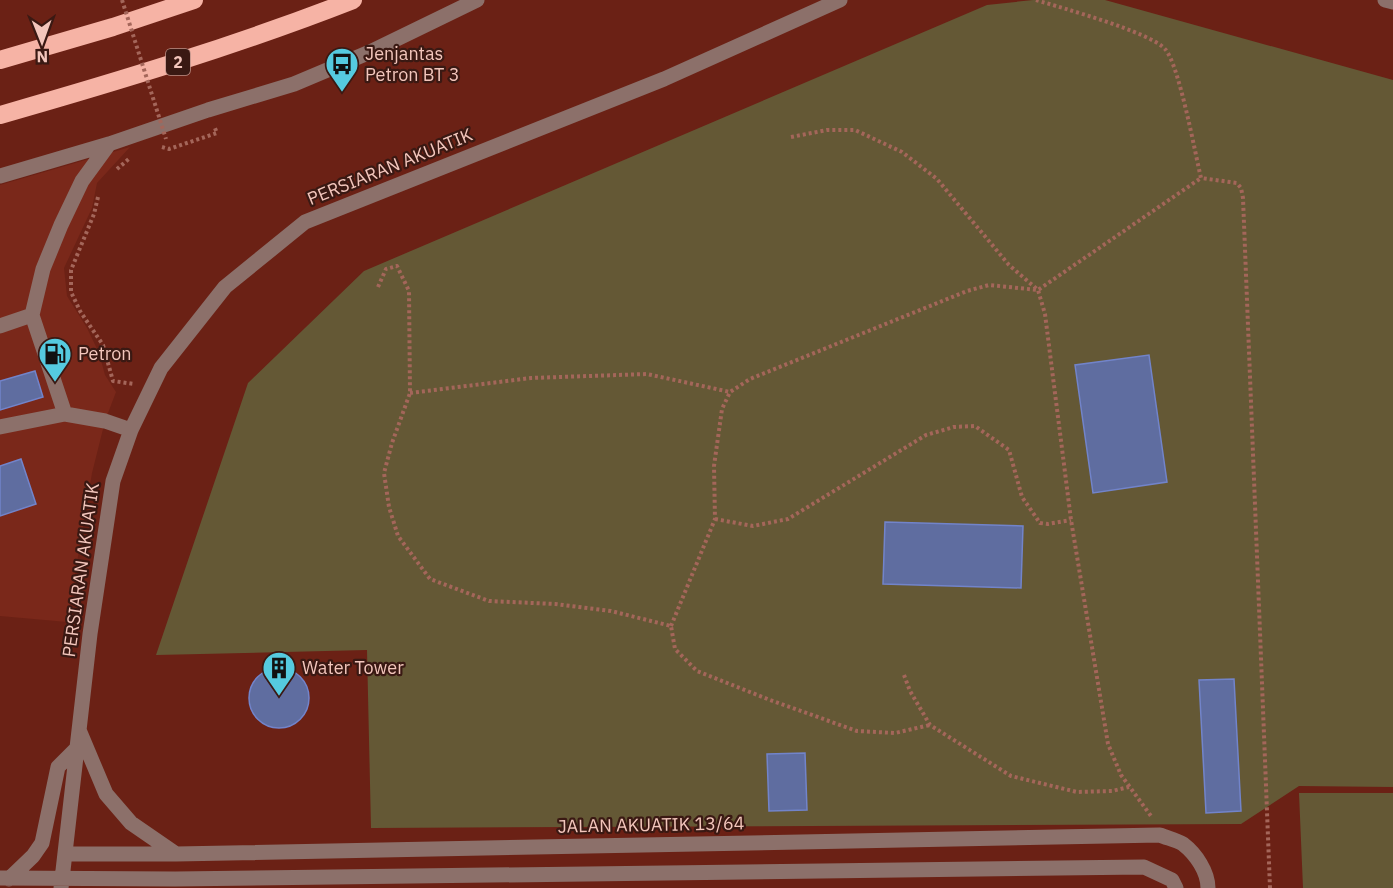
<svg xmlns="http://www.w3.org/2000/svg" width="1393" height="888" font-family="'IBM Plex Sans',sans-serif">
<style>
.built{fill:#7a281a}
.green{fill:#645835}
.building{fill:#5f6da0;stroke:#7284ca;stroke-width:1.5}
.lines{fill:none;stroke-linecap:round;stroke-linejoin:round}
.path{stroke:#a4665a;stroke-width:4;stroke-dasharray:3 3;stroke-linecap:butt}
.minor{stroke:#8c706a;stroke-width:15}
.highway{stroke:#f6b3a5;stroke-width:18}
.path-bridge{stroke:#a4665a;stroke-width:4;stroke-dasharray:3 3;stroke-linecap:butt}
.labels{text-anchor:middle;stroke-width:4.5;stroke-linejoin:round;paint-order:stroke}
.shield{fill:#3a1913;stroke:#bc9289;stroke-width:1.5}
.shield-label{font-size:16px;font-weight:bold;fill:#f3c6bc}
.poi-label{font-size:18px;fill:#f3c6bc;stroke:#3a1913;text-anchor:start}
.street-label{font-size:18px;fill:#f3c6bc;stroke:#3a1913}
</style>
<rect width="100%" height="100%" fill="#6b2115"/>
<path class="built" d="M130 147 97 183 92 208 64 268 67 296 87 328 99 353 105 375 116 392 105 421 92 473 67 622 0 616V185Z"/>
<path class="green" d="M1033 0H1105L1393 80V787L1299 786 1241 824 371 828 367 650 156 655 248 383 364 271 987 5Z
M1299 793H1393V888H1303Z"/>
<path class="building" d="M1149 355 1167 482 1093 493 1075 365Z
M35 371 43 397 0 410V381Z
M21 459 36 504 0 516V466Z
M885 522 1023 526 1021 588 883 584Z
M249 698a30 30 0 1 1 60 0a30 30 0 1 1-60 0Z
M1234 679 1241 811 1206 813 1199 680Z
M805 753 807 810 769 811 767 754Z"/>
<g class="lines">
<path class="path" d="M1036 0C1062 8 1150 32 1165 49 1179 64 1195 153 1201 178L1237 183 1241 188 1243 198 1270 888
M791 137 827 130H855L902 152 937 179 1009 265 1038 290 1045 314 1071 520 1108 744 1121 775 1151 816
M162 147 169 149 217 133 214 126
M117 169 130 158
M98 197 94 214 71 270V292L80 311 103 345 113 381 134 384
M378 287 386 269 397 266 409 291 410 393 392 443 384 473 389 507 398 536 430 579 489 601 555 604 611 611 671 626 675 649 697 671 770 700 857 731 895 733 930 725
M410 393 531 378 647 374 730 392
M715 519 753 526 788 519 926 435 954 427 975 426 1009 450 1022 497 1040 523 1048 524 1071 520
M671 626 715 519 714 466 722 409 730 392 750 379 967 291 989 285 1038 290 1201 178
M904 675 910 691 930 725 1011 776 1077 792 1112 791 1129 787"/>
<path class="minor" d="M1385 0 1393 2
M0 176 109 144 208 110 294 84 370 52 477 0
M0 326 32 315
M65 414 32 315 43 269 61 225 82 181 109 144
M0 427 65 414 105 421 131 430
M79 730 106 794 131 823 176 854
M65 854H176L1160 835C1167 838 1176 840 1183 844 1196 854 1208 872 1208 888
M0 878 175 879 1144 867 1172 880 1176 888
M9 879 33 856 42 843 58 767 77 748
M61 888 90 634 113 481 131 430 161 368 225 287 305 222 664 79 840 0"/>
<path class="highway" d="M0 60 113 27 194 0
M0 115C119 81 238 45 353 0"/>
<path class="path-bridge" d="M122 0 166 139"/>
</g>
<defs>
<g id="bus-pin" transform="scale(1.725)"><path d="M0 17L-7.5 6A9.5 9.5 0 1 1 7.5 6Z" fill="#55cadf" stroke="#3a1913"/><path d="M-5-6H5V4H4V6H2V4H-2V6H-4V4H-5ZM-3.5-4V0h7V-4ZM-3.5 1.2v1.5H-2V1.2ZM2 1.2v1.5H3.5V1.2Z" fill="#111"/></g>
<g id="fuel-pin" transform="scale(1.725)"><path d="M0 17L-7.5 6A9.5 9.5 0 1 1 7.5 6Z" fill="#55cadf" stroke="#3a1913"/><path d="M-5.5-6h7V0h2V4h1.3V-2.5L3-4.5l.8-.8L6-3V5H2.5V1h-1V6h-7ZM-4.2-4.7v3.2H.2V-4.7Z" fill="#111"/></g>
<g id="building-pin" transform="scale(1.725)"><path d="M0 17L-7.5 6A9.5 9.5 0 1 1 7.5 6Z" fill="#55cadf" stroke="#3a1913"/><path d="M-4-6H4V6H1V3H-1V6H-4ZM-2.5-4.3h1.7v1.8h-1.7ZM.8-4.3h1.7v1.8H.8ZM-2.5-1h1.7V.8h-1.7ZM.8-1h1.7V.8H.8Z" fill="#111"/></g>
</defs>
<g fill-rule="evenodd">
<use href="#bus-pin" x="342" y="64"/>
<use href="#fuel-pin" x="55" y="354"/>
<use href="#building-pin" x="279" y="668"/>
</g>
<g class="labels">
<rect class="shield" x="166" y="49" width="24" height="26" rx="4.5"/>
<g class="shield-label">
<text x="178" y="68">2</text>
</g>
<g class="poi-label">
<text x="365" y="60">Jenjantas<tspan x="365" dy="21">Petron BT 3</tspan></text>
<text x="78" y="360">Petron</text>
<text x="302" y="674">Water Tower</text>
</g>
<g class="street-label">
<text transform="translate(390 167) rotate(-22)" y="6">PERSIARAN AKUATIK</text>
<text transform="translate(81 570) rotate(-82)" y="6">PERSIARAN AKUATIK</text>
<text transform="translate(651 825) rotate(-1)" y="6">JALAN AKUATIK 13/64</text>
</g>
</g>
<g transform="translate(42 42) rotate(179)" stroke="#3a1913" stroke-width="4.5" paint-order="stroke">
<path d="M0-4.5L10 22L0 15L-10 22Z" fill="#f3c6bc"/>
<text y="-9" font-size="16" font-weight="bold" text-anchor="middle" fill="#f3c6bc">N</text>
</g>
</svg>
